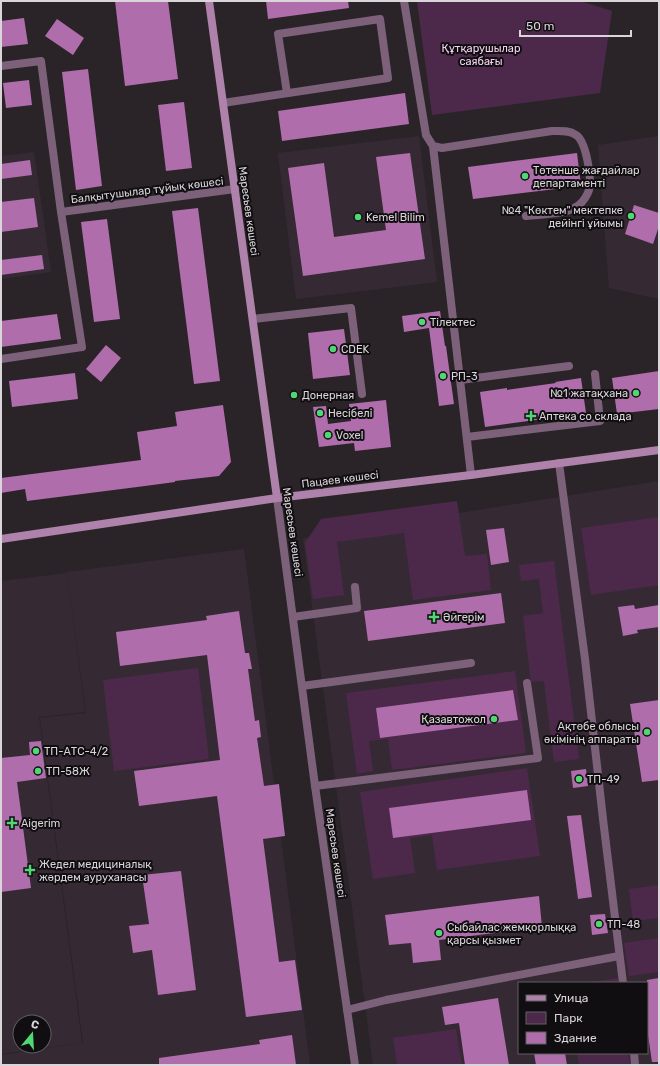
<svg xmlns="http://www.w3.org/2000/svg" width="660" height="1066" font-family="Rubik,sans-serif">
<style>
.built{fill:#352a34;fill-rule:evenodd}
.green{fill:#4c294a}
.building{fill:#af6eab}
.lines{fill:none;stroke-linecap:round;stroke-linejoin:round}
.service{stroke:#7d617b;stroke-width:8}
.minor{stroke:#7d617b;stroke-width:8}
.tertiary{stroke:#7d617b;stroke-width:8}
.secondary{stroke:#ae82ab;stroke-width:8}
.poi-dot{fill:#51d674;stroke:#110e11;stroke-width:1.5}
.labels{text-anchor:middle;stroke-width:4;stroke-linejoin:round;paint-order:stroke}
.park-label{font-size:11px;fill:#f7d3f3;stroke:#110e11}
.poi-label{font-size:11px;fill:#dad5d9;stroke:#110e11;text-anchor:start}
.street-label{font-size:11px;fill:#dad5d9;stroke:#110e11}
</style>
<rect width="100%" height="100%" fill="#2a2429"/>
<path class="built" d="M419 136 437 282 296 299 278 153Z
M659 136V299L609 288 598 145Z
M34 152 51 272 1 279V156Z
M659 481V1065H373L303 538ZM519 983H647V1053H519Z
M244 549 310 1065H1V1055L83 1043 40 718 86 713 67 572Z
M67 573 85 712 39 717 82 1043 1 1054V581ZM20 1022H44V1046H20Z"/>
<path class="green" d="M417 1H580L612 11 600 93 432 115Z
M457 501 465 556 487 554 491 590 413 600 404 533 337 542 344 595 313 599 305 543 321 519Z
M659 517V585L591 595 581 528Z
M554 561 579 759 554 762 544 681 531 682 523 616 543 613 539 579 521 581 519 565Z
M198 668 209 759 114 771 103 680Z
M515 671 526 753 392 770 388 739 369 741 373 771 357 774 346 693Z
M527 768 540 856 437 870 432 835 410 838 415 873 373 879 360 792Z
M659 885V918L633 921 629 889Z
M659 938V972L629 976 624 943Z
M618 978V983H584Z
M456 1029 462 1065H397L393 1038Z
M577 1053H628L630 1065H579Z"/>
<path class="building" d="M115 1H168L178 79 125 86Z
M266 1H348L349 8 268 19Z
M24 18 28 44 1 47V21Z
M57 19 84 38 73 55 45 36Z
M88 69 102 186 76 190 62 72Z
M29 80 32 105 6 108 3 83Z
M405 93 409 124 282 141 278 111Z
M184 102 192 168 166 171 158 105Z
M410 153 425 259 303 276 288 168 324 163 334 237 386 230 376 157Z
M577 153 581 186 473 199 468 167Z
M30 160 32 175 1 179V164Z
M34 198 38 227 1 232V202Z
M634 205 659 213V226L653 244 625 234Z
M198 208 220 381 194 384 172 211Z
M107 219 120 319 94 322 81 222Z
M42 255 44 269 1 275V260Z
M440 311 445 346H446L454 404 439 406 429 328 404 332 402 316Z
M57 314 61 339 1 347V321Z
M344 329 350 375 313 379 308 333Z
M106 345 121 358 101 382 86 369Z
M659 371V409L617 414 612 378Z
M75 373 78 399 12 407 9 381Z
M581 378 586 413 485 427 480 392 507 388V390L556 383 555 382Z
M386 400 391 447 355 451 354 443 319 447 313 407 326 406 328 424 351 421 349 404Z
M223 405 231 462 219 476 175 481V482L145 486 27 501 25 489 1 493V478L141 460 137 432 177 426 175 412Z
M504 528 509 562 491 565 486 530Z
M501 593 505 623 368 641 364 611Z
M634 605 635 609 659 605V627L637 630 638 633 623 636 618 607Z
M239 611 245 653H249L252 669H248L255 721 259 720 261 737 257 738 264 786 279 784 285 836 263 839 279 962 295 960 302 1010 246 1017 217 796 139 806 134 771 220 760 207 655 120 666 116 632 207 620 206 616Z
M513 690 518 720 380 738 376 708Z
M659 700V780L642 782 630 704Z
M41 741 46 778 17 782 31 888 1 892V758L30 755 29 742Z
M586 769 588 786 573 788 571 771Z
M527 790 531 820 393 838 389 808Z
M581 815 592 897 578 899 567 816Z
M181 871 196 990 158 995 152 950 133 953 129 926 149 924 142 875Z
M539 896 542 927 439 940 441 960 413 963 411 943 389 945 385 915Z
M605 914 608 933 592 935 590 915Z
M659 978V1062H652L647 1028V980Z
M498 998 509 1065H465L459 1023 445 1025 442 1007Z
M292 1035 296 1065H159V1058L260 1044 259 1040Z
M534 1053H565L567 1065H536Z"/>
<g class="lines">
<path class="service" d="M404 1 426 135 433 146 442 148 552 131C560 131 569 130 576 135 586 141 592 178 589 190 588 194 583 202 579 205 566 215 542 214 526 216
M223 103 388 78 380 19 278 34 287 93
M433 146 471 475
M253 319 351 308 362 394
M460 380 569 366
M467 437 600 421 595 374
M559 463 585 659 603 819 623 983
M293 617 357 608 355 587
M302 686 471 663
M315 786 538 758 527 683
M347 1010 386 1000 619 956
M634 1053 635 1065"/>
<path class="minor" d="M1 66 41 61 61 212 82 347 1 359
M61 212 235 189"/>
<path class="tertiary" d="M277 498 315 786 355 1065"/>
<path class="secondary" d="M209 1 277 498
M1 539 277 498 471 475 659 450"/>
</g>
<g class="poi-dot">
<circle cx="525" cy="176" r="4"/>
<circle cx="631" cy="216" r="4"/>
<circle cx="358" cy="217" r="4"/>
<circle cx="422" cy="322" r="4"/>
<circle cx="333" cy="349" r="4"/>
<circle cx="443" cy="376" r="4"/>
<circle cx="636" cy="393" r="4"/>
<circle cx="294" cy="395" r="4"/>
<circle cx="320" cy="413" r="4"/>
<path d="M529 410h4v4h4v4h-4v4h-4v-4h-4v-4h4z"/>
<circle cx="328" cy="435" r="4"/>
<path d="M432 611h4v4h4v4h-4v4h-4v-4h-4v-4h4z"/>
<circle cx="494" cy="719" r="4"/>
<circle cx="647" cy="732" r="4"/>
<circle cx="36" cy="751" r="4"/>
<circle cx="38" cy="771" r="4"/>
<circle cx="579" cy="779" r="4"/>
<path d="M10 817h4v4h4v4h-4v4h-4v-4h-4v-4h4z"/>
<path d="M28 864h4v4h4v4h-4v4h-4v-4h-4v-4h4z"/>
<circle cx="599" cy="924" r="4"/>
<circle cx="439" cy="933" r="4"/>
</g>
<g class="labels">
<g class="park-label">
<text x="481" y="52">Құтқарушылар<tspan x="481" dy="13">саябағы</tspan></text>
</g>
<g class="poi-label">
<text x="533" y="174">Төтенше жағдайлар<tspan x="533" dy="13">департаменті</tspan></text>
<text x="623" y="214" text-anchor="end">№4 "Көктем" мектепке<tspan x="623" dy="13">дейінгі ұйымы</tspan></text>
<text x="366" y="221">Kemel Bilim</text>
<text x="430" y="326">Тілектес</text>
<text x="341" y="353">CDEK</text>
<text x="451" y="380">РП-3</text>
<text x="628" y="397" text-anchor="end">№1 жатақхана</text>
<text x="302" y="399">Донерная</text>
<text x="328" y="417">Несібелі</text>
<text x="539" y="420">Аптека со склада</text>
<text x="336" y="439">Voxel</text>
<text x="443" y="621">Әйгерім</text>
<text x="486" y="723" text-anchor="end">Қазавтожол</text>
<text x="639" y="730" text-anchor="end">Ақтөбе облысы<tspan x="639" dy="13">әкімінің аппараты</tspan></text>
<text x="44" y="755">ТП-АТС-4/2</text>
<text x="46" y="775">ТП-58Ж</text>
<text x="587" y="783">ТП-49</text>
<text x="21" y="827">Aigerim</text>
<text x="39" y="868">Жедел медициналық<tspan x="39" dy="13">жәрдем ауруханасы</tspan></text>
<text x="607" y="928">ТП-48</text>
<text x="447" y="931">Сыбайлас жемқорлыққа<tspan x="447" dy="13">қарсы қызмет</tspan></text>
</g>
<g class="street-label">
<text transform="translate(147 190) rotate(-7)" y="4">Балқытушылар тұйық көшесі</text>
<text transform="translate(249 211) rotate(82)" y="4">Маресьев көшесі</text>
<text transform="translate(340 479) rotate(-7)" y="4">Пацаев көшесі</text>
<text transform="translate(293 532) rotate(82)" y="4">Маресьев көшесі</text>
<text transform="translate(336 853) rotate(82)" y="4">Маресьев көшесі</text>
</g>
</g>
<rect width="660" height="1066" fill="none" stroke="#dad5d9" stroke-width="4"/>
<rect x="518" y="982" width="130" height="72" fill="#110e11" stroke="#615e61"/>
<rect x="526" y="995" width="20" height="6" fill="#ae82ab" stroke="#615e61"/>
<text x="554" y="1002" font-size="12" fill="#dad5d9">Улица</text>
<rect x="526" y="1012" width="20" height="12" fill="#4c294a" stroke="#615e61"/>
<text x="554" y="1022" font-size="12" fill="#dad5d9">Парк</text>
<rect x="526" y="1032" width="20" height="12" fill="#af6eab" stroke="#615e61"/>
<text x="554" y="1042" font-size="12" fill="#dad5d9">Здание</text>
<g transform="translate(32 1034) rotate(18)"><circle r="19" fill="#110e11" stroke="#615e61"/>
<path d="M0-3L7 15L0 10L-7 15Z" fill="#51d674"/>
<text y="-6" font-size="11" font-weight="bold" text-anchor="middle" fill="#dad5d9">С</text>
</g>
<path d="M520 30v6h111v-6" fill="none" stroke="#dad5d9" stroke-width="2"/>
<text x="526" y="30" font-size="12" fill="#dad5d9" stroke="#110e11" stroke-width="3" paint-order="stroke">50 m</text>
</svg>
